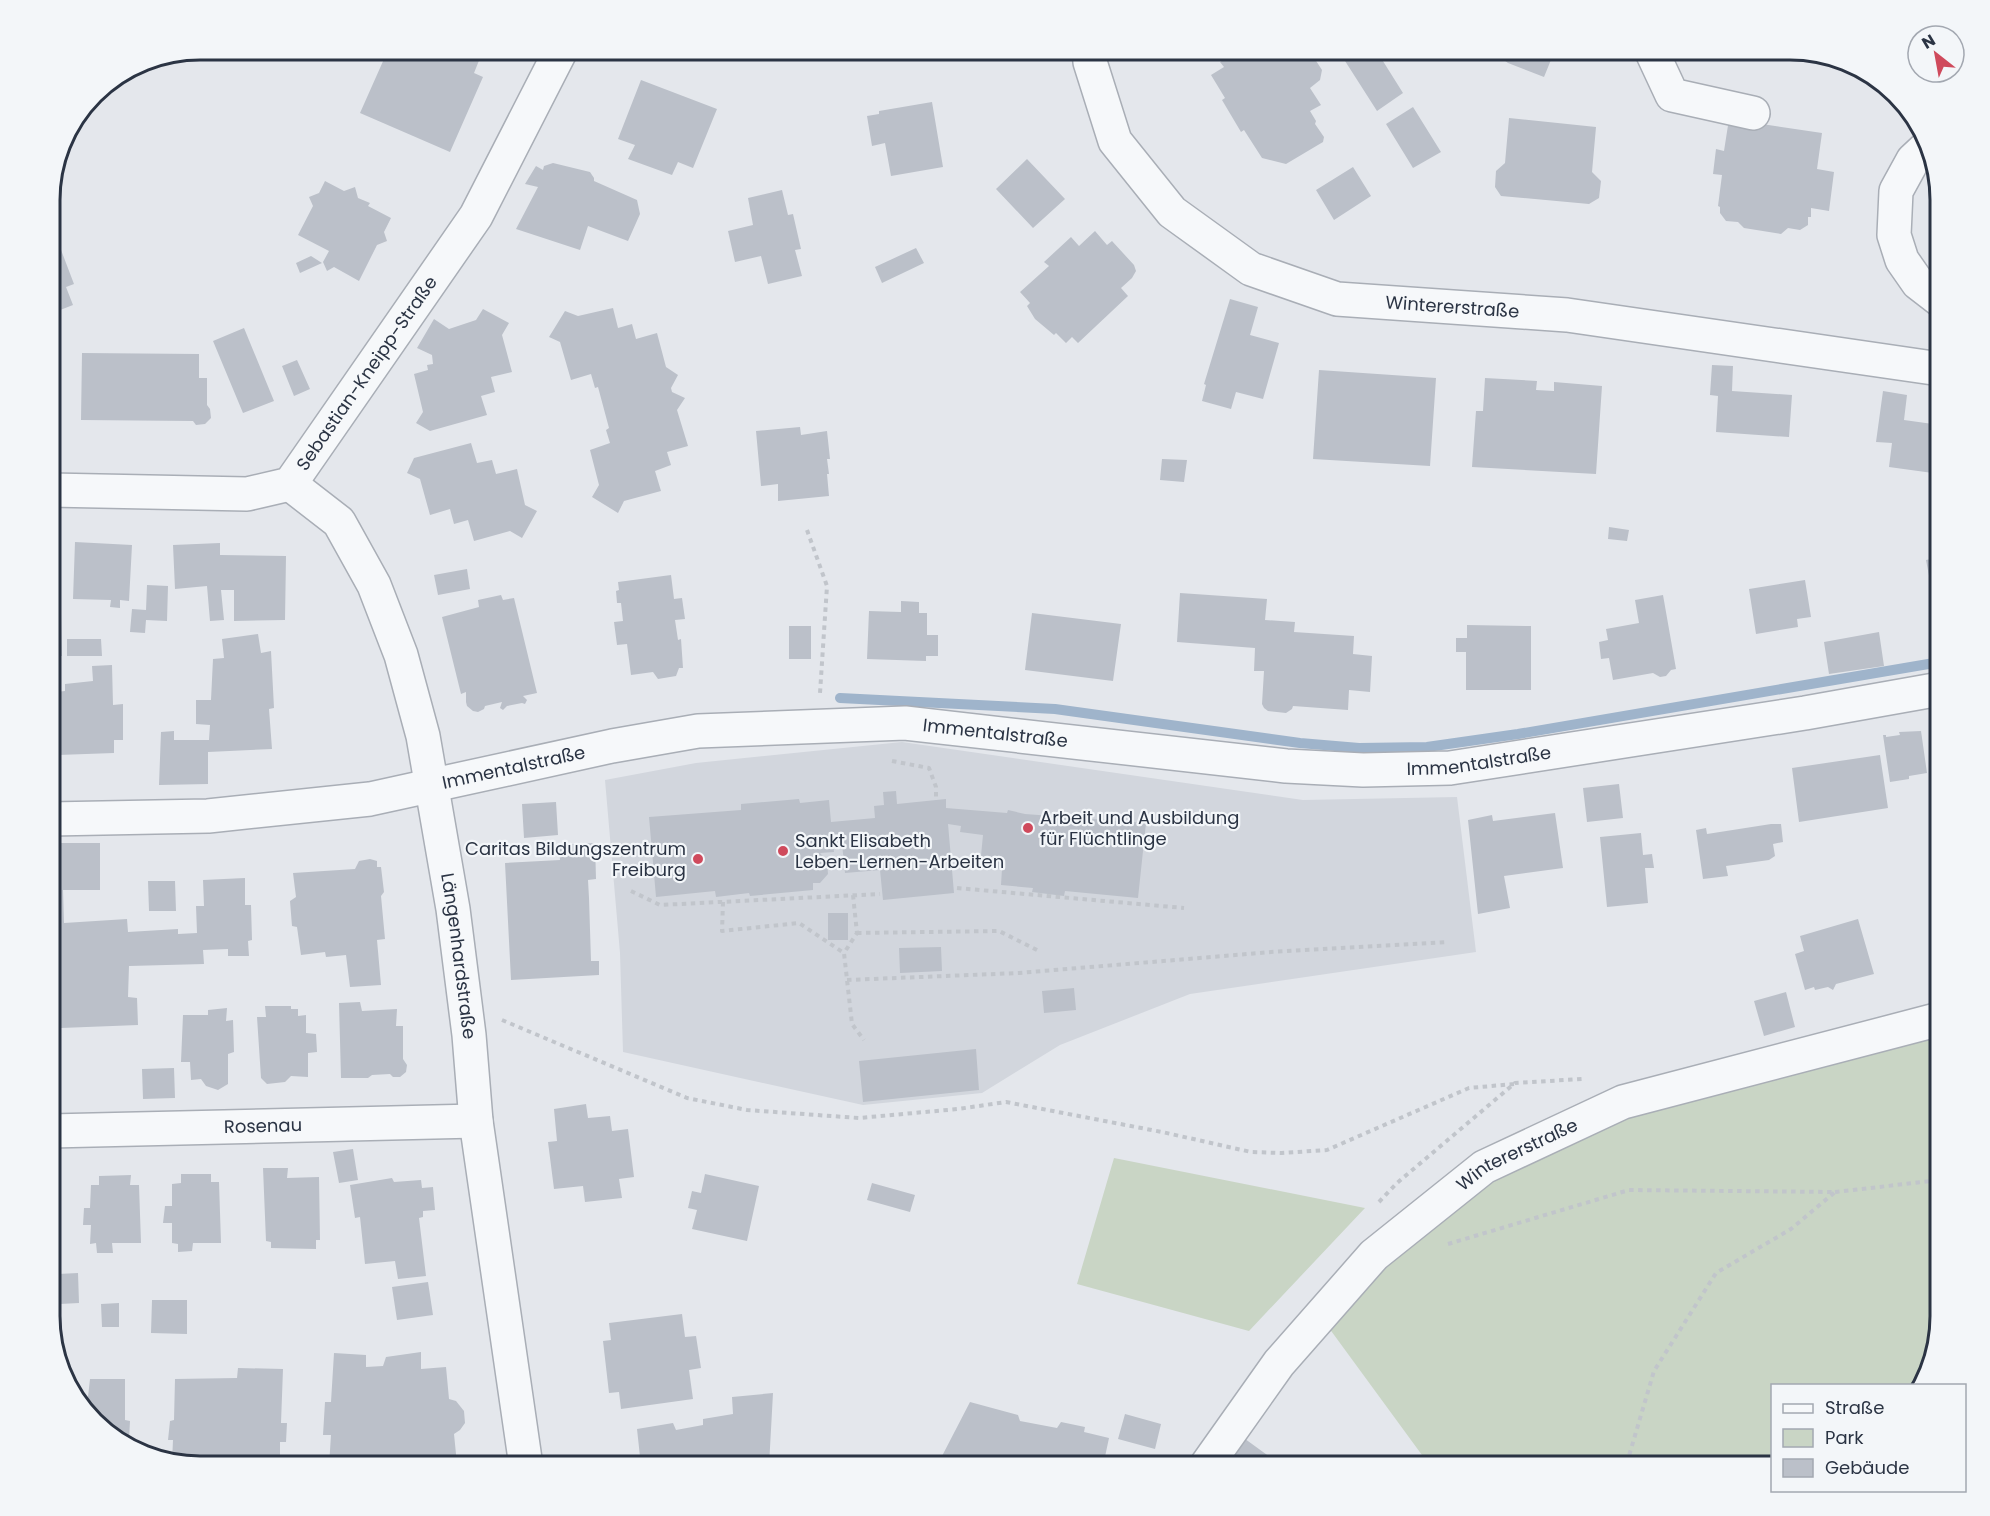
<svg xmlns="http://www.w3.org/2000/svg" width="1990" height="1516" font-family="Poppins,sans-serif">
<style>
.built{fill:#d2d6dd}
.green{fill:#c9d5c5}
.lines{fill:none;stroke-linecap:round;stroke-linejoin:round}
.stream{stroke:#9fb4cb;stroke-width:10}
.building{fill:#bbc0c9}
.minor-casing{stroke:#a9aeb6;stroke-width:36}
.path{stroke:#c1c5cb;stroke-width:4;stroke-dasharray:4.5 4.5;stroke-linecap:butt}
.minor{stroke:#f6f8fa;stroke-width:33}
.poi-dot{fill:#cf4a5c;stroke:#f3f6f9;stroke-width:2}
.labels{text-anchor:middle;stroke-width:4.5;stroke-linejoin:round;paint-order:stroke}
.street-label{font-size:18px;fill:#2b3444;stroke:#f3f6f9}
.poi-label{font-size:18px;fill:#2b3444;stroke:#f3f6f9;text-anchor:start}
.rim{fill:none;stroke:#2b3444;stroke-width:3}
</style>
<rect width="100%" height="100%" fill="#e4e7ec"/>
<path class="built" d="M902 742 1303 800 1457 797 1476 952 1190 994 1060 1045 982 1093 863 1105 623 1052 620 953 605 780 696 763Z"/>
<path class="green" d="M1940 1016V1317L1932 1365 1921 1385 1772 1386V1466H1430L1318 1313 1480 1162Z
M1114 1158 1365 1208 1249 1331 1077 1284Z"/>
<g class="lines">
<path class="stream" d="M840 698 1055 709 1300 743 1359 748 1427 747 1518 734 1940 662"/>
</g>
<path class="building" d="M388 50H460L480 58 474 73 483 77 450 152 360 113Z
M1240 50H1248L1249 52 1253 50H1309L1322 70 1320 80 1310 88 1321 105 1310 111 1316 121 1315 124 1324 137 1323 142 1286 164 1262 158 1244 130 1241 132 1222 100 1225 98 1211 75 1224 67 1220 62Z
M1338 50H1376L1403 93 1377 111Z
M1490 50H1555L1544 77 1508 63Z
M641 80 717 109 693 168 678 162 672 175 628 159 635 145 618 139Z
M932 102 943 167 891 176 885 143 872 146 867 116 879 114V111Z
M1413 107 1441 152 1413 168 1386 124Z
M1509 118 1596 127 1592 172 1601 181 1599 198 1589 204 1501 196 1495 187 1496 171 1505 163Z
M1729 119 1822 133 1817 169 1834 172 1829 211 1811 208V217H1808V225L1800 230 1788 228 1781 234 1744 228 1738 222 1726 221 1720 213V207L1718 206 1722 175 1713 174 1716 149 1724 151Z
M1027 159 1065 199 1033 228 996 189Z
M553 163 590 172 594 178V181L637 200 640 214 628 241 588 226 580 250 516 229 538 187 525 184 536 166 543 170 544 166Z
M1353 167 1371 196 1334 220 1316 190Z
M325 181 344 191 355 187 358 198 370 203 368 206 391 218 384 232 387 241 377 245 359 281 334 267 327 271 323 262 329 251 298 235 313 206 309 197 319 193Z
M782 190 788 215 793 214 801 249 795 250 802 276 768 284 761 256 735 262 728 231 753 225 748 198Z
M50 221 74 284 66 287 73 305 50 314Z
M1095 231 1107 245 1112 241 1134 265 1136 271 1132 278 1121 288 1128 296 1078 343 1072 337 1066 343 1056 333 1054 335 1035 319 1027 306 1030 303 1020 292 1049 266 1044 262 1071 237 1079 246Z
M916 248 924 263 882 283 875 267Z
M311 256 322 263 300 273 296 263Z
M1230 299 1258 307 1250 335 1279 343 1263 399 1236 392 1231 409 1202 401 1206 385 1204 384Z
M613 308 618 328 632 324 636 339 657 333 666 367 678 375 671 388 672 392 685 398 677 410 688 446 667 452 671 465 655 471 661 491 624 501 618 513 592 497 599 485 590 450 610 443 606 430 609 428 598 387 595 388 591 374 571 380 560 342 549 337 565 311 578 316Z
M483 309 509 323 502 335 512 372 491 377 495 392 481 396 487 415 430 431 416 423 423 412 414 374 428 370 427 365 433 364 432 355 417 348 434 319 449 329 476 320Z
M244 328 274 401 243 413 213 341Z
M82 353 199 354V378H207V405L210 409 211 418 205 424 196 425 193 421 81 420Z
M297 360 310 389 294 396 282 366Z
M1712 365 1733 366 1732 391 1792 395 1789 437 1716 432 1718 396 1710 395Z
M1319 370 1436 378 1430 466 1313 459Z
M1485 378 1537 381 1536 390 1554 391V382L1602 386 1596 474 1472 467 1476 411H1483Z
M1883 391 1907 395 1904 420 1940 425V474L1889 467 1892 443 1876 442Z
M800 427 801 435 827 431 830 459H827L829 474H827L829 496 778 501V484L761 486 756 431Z
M471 443 477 463 492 460 496 474 517 469 525 505 537 511 522 538 510 531 474 541 468 520 454 524 450 509 430 515 420 479 407 473 414 458Z
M1162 459 1187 460 1184 482 1160 480Z
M1609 527 1629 530 1627 541 1608 539Z
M75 542 132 545 129 601 120 600V608L110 607 111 600 73 599Z
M220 543V555L286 556 285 620 234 621V590H221L224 620 210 621 207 586 175 589 173 545Z
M1940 557V611L1936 612 1926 560Z
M467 569 470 589 438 595 434 575Z
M671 575 674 599 682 598 685 619 675 620 678 640 681 639 683 668H679L676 676 658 679 653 672 631 675 627 644 617 645 614 622 623 621 621 603H617L616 591 619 590 618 582Z
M1805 580 1811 617 1797 619 1798 627 1756 634 1749 589Z
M147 585 168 586 167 621 146 620 145 633 130 632 132 609 146 610Z
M1180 593 1267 599 1265 620 1295 622 1294 632 1354 636 1353 654 1372 656 1370 692 1349 690 1348 710 1293 706 1292 709 1286 713 1268 711 1264 708 1262 704 1264 671H1254L1255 648 1177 642Z
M501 595 503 600 514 598 537 693 523 696 527 700 525 704 522 703 507 706 503 710 500 708 502 702 485 706 484 709 478 712 473 711 467 706 466 702V692L461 694 442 617 479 607 478 600Z
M1663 595 1676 669 1671 670 1666 676 1660 677 1653 673 1613 680 1609 658 1601 659 1599 642 1608 640 1606 629 1639 623 1635 600Z
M901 601 919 602V613H927V635H938V656H926V661L867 659 869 611 901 612Z
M1032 613 1121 624 1113 681 1025 670Z
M50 614H61L62 656H50Z
M1467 625 1531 626V690H1466V652H1456V638H1467Z
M789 626H811V659H789Z
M1879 632 1884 666 1829 674 1824 642Z
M258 634 261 653 271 651 274 708 269 709 272 749 208 752V784L159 785 161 732 174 731V740H209L210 725 196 724V700H211L213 659 224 658 222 639Z
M67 639H101L102 656H67Z
M112 665 113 705 123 704V740H114V753L58 755 56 692 65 691V684L93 681 92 666Z
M1921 731 1927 773 1909 776V779L1890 782 1883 735H1886V737L1900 735 1899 732Z
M1880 755 1888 808 1799 822 1792 768Z
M1619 784 1623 818 1587 822 1583 788Z
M896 791 897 804 946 799V808L1007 813 1008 810 1025 814 1146 823 1138 898 1065 891 1064 896 1032 892 1033 888 1001 885 1002 869 980 866 983 835 960 832 961 826 948 824 954 893 883 900 880 870 845 873 841 834H832L834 852 820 853 827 861 828 874 820 883H813V890L750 896 749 893 716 897 715 891 656 897 649 817 741 810V804L799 799 800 803 829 800 831 822 875 818 874 806 884 805 883 792Z
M556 802 558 835 524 838 522 804Z
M1555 813 1563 868 1504 876 1510 908 1478 914 1468 820 1492 815 1493 821Z
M1771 824H1781L1783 842 1773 844 1775 856 1769 860 1726 866 1728 876 1703 879 1696 830 1706 828 1707 834Z
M1641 833 1643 855 1652 854 1654 868H1645L1648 903 1607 907 1600 837Z
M50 843H100V890H63L64 923 127 919 128 932 178 929V934L197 933 196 906H204L203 880 245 878V905H251L252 940 248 941 249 956H228V949L203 950 204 964 129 966 128 997 137 998 138 1025 61 1028 57 1011H50Z
M595 843 596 879 588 880 589 898 591 961H599V975L511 980 505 863 560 860 559 845Z
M370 859 377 861V867H381L384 892 381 896 385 939 377 940 381 985 350 987 346 955 326 957 325 952 301 955 297 927 292 926 290 901 296 897 293 873 355 869 359 861Z
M148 881H175L176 911H149Z
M828 913H848V940H828Z
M1858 919 1874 974 1836 984 1833 990 1828 987 1815 990 1814 987 1805 990 1795 954 1804 951 1800 936Z
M941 947 942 971 900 973 899 948Z
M1074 988 1076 1010 1044 1013 1042 991Z
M1786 992 1795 1027 1764 1036 1754 1001Z
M360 1002 362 1011 397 1009 396 1026H403V1059L407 1065 406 1072 400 1077H393L390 1074 372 1075 368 1078H341L339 1003Z
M265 1006H291V1009H298V1016L306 1015V1033L316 1034 317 1052 308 1053V1077L291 1076 285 1082 267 1084 261 1078 257 1017H266Z
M227 1008 226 1021 233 1020 234 1052 228 1054V1084L218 1090 206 1086 201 1079 191 1080 190 1062H181L183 1015H208V1010Z
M976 1049 979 1090 863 1102 859 1061Z
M174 1068 175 1098 143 1099 142 1069Z
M586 1104 588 1118 610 1116 612 1131 628 1129 634 1177 619 1179 622 1198 585 1202 583 1186 554 1189 548 1142 557 1141 554 1109Z
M353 1149 358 1180 339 1183 333 1152Z
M263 1168H288L287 1178 319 1177 320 1240H316V1249L271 1248V1242L266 1241Z
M181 1174H211V1182H219L221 1243H193L192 1251 178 1252V1244L172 1243V1223H163L165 1206H172V1184L181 1183Z
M705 1174 759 1186 747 1241 692 1229 697 1210 688 1208 692 1191 701 1193Z
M131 1175 130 1185H139L141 1243H112L113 1253H97L96 1243 90 1244 91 1225H83L84 1208H90L91 1185H99V1176Z
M392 1178 394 1182 421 1180 422 1188 433 1187 435 1210 423 1211V1217L419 1218 426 1276 398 1279 395 1261 365 1264 360 1217 355 1218 350 1185Z
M872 1183 915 1195 910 1212 867 1200Z
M58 1185V1216H61V1244L50 1245V1186Z
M78 1273 79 1303 60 1304 58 1274Z
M428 1282 433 1315 397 1320 392 1287Z
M152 1300H187V1334L151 1333Z
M119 1303V1327H102L101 1304Z
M682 1314 685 1337 696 1336 701 1368 689 1370 693 1399 621 1409 619 1392 609 1393 603 1341 611 1340 609 1323Z
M421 1352V1369L446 1367 449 1399 456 1401 464 1411 465 1423 460 1430 454 1434 457 1464 455 1466H329L331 1435H323L325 1402H331L334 1353 366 1355V1367L383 1366 386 1357Z
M238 1368 283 1369 281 1423H287L286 1442H280V1466H199L172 1462 173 1440H168L170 1421 174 1420 175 1379 237 1378Z
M62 1373H72L71 1391 65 1383Z
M90 1379H125V1420L130 1421 129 1440 125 1441 124 1444 108 1435 76 1396 88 1397Z
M773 1393 769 1466H641L637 1429 673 1423 676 1430 703 1425V1419L733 1414 732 1397Z
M970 1402 1018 1415 1020 1421 1057 1428 1061 1422 1085 1427 1084 1432 1109 1438 1103 1466H985L941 1458Z
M1125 1414 1161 1424 1155 1449 1118 1439Z
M1241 1436 1274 1460 1269 1466H1226Z"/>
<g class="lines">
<g class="minor-casing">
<g id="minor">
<path id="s1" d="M1089 50 1090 62 1115 141 1172 212 1251 269 1337 299 1567 315 1940 369"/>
<path d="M1651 50 1672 95 1753 113"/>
<path d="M1928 146 1913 160 1896 191 1894 235 1902 260 1918 283 1940 300"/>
<path id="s2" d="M290 484 339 522 374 585 401 655 423 736 453 909 469 1035 476 1121 526 1466"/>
<path id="s3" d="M50 490 247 494 290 484 476 216 561 50"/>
<path id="s4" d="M50 819 208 816 370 799 612 746 698 731 905 723 1286 766 1363 770 1450 768 1805 713 1940 689"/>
<path id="s5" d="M50 1131 476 1121"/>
<path id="s6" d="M1206 1466 1279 1363 1374 1255 1484 1167 1623 1102 1940 1019"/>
</g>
</g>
<path class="path" d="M807 530 827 586 820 693
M892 761 929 768 936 787V800
M957 888 1184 908
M631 891 660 905 880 894
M853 895 857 933 844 953 852 1024 864 1040
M723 902 722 931 799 923 844 953
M857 933 999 931 1037 950
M847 980 1019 973 1271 952 1448 942
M502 1020 687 1098 747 1110 859 1118 958 1109 1006 1102 1162 1132 1251 1152 1282 1153 1327 1150 1469 1088 1514 1084
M1835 1192 1940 1180
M1379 1202 1397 1183 1515 1083 1582 1079
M1448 1244 1629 1190 1835 1192 1791 1229 1716 1273 1654 1371 1626 1466"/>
<use href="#minor" class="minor"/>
</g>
<g class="poi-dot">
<circle cx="1028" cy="828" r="6"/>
<circle cx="783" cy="851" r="6"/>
<circle cx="698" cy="859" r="6"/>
</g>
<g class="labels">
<g class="street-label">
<text dy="6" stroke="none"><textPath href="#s1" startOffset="490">Wintererstraße</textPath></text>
<text dy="6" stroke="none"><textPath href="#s3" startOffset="376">Sebastian-Kneipp-Straße</textPath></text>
<text dy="6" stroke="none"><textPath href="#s4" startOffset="954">Immentalstraße</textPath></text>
<text dy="6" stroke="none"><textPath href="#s4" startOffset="1440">Immentalstraße</textPath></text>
<text dy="6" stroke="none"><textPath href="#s4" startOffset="468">Immentalstraße</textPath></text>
<text dy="6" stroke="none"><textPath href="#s2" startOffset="516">Längenhardstraße</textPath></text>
<text dy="6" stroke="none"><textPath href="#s5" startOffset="213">Rosenau</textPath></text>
<text dy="6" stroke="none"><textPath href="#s6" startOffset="446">Wintererstraße</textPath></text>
</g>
<g class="poi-label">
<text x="1040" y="824">Arbeit und Ausbildung<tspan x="1040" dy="21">für Flüchtlinge</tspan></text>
<text x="795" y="847">Sankt Elisabeth<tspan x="795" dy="21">Leben-Lernen-Arbeiten</tspan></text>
<text x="686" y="855" text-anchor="end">Caritas Bildungszentrum<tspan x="686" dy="21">Freiburg</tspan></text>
</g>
</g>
<path d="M0 0H1990V1516H0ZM200 60H1790A140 140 0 0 1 1930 200V1316A140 140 0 0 1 1790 1456H200A140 140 0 0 1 60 1316V200A140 140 0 0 1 200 60Z" fill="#f3f6f9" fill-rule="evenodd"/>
<path class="rim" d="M200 60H1790A140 140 0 0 1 1930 200V1316A140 140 0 0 1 1790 1456H200A140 140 0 0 1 60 1316V200A140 140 0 0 1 200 60Z"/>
<rect x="1771" y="1384" width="195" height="108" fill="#f3f6f9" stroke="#a3a8b1" stroke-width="1.5"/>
<rect x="1783" y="1404" width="30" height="9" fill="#f6f8fa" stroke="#a3a8b1" stroke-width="1.5"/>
<text x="1825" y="1414" font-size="18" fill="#2b3444">Straße</text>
<rect x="1783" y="1429" width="30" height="18" fill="#c9d5c5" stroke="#a3a8b1" stroke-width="1.5"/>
<text x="1825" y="1444" font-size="18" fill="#2b3444">Park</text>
<rect x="1783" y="1459" width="30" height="18" fill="#bbc0c9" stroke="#a3a8b1" stroke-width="1.5"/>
<text x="1825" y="1474" font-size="18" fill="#2b3444">Gebäude</text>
<g transform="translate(1936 54) rotate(329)"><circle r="28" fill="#f3f6f9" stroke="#a3a8b1" stroke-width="1.5"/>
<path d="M0-4.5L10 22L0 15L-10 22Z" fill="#cf4a5c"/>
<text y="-9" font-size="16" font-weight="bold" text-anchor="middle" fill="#2b3444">N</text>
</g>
</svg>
